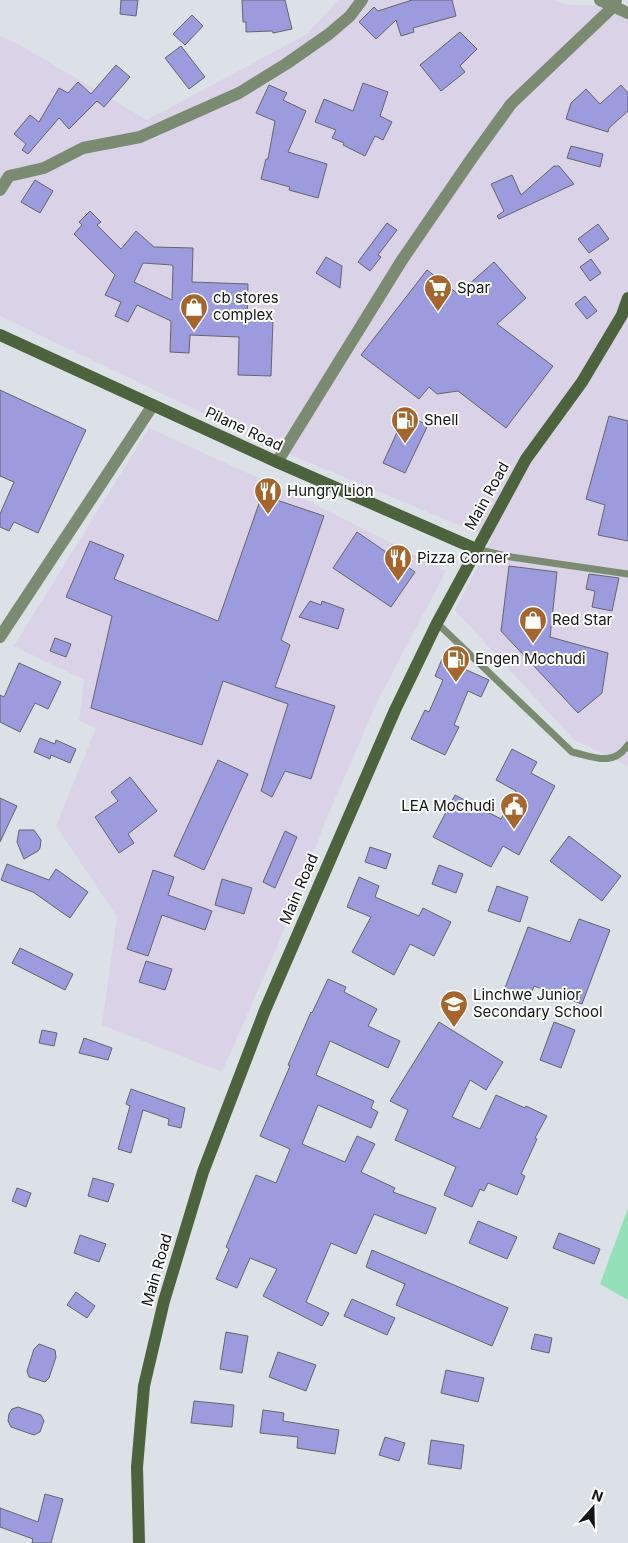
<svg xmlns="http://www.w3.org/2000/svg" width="628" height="1543" font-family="Inter,sans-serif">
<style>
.commercial{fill:#dad2e7}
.green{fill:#94e0b8}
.building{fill:#9b9bdd;stroke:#64656b;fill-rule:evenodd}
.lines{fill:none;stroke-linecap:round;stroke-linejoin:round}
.lane{stroke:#7b8b71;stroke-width:7}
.street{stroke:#7b8b71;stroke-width:12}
.secondary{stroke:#4c633d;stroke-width:12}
.labels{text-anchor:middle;stroke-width:4;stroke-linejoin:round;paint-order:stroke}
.poi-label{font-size:15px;fill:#121416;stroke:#fff;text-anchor:start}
.street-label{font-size:15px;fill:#121416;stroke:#fff}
</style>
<rect width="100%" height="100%" fill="#dbe1e6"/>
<path class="commercial" d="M338 0H553L568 5 614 6 628 13V766L573 739 455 610 492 539 284 452 0 316V36L18 44 147 120 307 34Z
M149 428 311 502 446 571 378 700 328 815 276 949 222 1072 102 1025 117 917 56 826 96 728 79 721 84 680 14 646Z"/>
<path class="green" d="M628 1208V1300L600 1284Z"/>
<path class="building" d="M121 0H138L136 16 120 14Z
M242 0H285L292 29 273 33 272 31 246 32V22H243Z
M412 0H452L456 16 413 28 414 32 401 36 396 20 376 39 359 22 374 7 378 11Z
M192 15 203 26 185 45 173 34Z
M460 32 477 49 460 66 465 72 441 91 420 65Z
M181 46 205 77 189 89 165 58Z
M116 65 130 77 104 107 97 101 69 129 59 118 28 154 22 150 26 144 14 134 30 115 39 122 59 88 68 93 78 82 91 94Z
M363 83 388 92 380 116 392 122 383 140 375 136 365 156 343 145 344 143 332 138 336 130 315 122 324 99 353 111Z
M269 85 287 93 283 100 306 111 288 152 327 164 318 198 289 190 290 187 261 179 266 159H268L275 121 256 113Z
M621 85 628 93V111L609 128 608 132 566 119 571 103 586 89 600 104Z
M571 146 603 154 600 167 567 158Z
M554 166H559L574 184 499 219 497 216 504 211 491 184 512 175 521 195Z
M35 180 53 191 40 213 21 202Z
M90 211 101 222 97 225 121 249 136 231 154 247 193 248 192 282 248 284 247 318 273 319 271 376 238 375 239 337 190 335 189 353 170 352 171 321 137 305 128 322 115 316 121 302 105 295 115 275 74 234 82 225 79 222ZM143 263 172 265 173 267 172 300 134 282Z
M387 223 397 230 378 255 381 257 370 271 358 262Z
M598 224 609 239 589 253 578 239Z
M326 257 342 266 340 288 316 273Z
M591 259 601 273 590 281 580 267Z
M494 262 526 298 497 324 553 366 506 428 458 391 437 394 429 387 419 399 361 355 427 270 458 294Z
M585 296 597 311 587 319 575 304Z
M0 390 86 430 38 533 14 522 9 531 0 527V514L14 482 0 476Z
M405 415 428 425 405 473 383 463Z
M609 416 628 421V541L598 535 605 505 586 499Z
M262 495 324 516 281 640 290 645 275 687 335 706 311 779 285 771 272 797 261 791 288 704 223 681 202 745 91 708 112 616 66 597 90 541 124 555 114 579 218 621Z
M357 532 415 572 391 607 333 568Z
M509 566 557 572 550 637 608 653 602 693 578 713 501 631Z
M589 574 619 578 612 611 592 607 595 591 586 589Z
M310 601 321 605 322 601 344 609 338 629 299 617Z
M55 638 71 644 66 657 50 651Z
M442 659 489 680 481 697 468 691 454 725 459 727 445 755 411 739 425 710 429 712 443 680 435 676Z
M19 663 61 682 48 709 35 703 20 732 0 722V695L4 697Z
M40 738 55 744 56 740 76 749 70 763 51 755 50 759 34 752Z
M512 749 537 762 531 773 555 786 519 855 503 846 491 867 433 837 455 795 501 819 516 791 496 780Z
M218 760 248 774 204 870 174 856Z
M130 777 157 811 128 834 134 843 119 853 95 817 118 801 111 792Z
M0 798 17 806 0 842Z
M19 830H34L41 840 40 848 38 851 24 859 17 842Z
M285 831 297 837 275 888 263 882Z
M569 836 621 876 602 901 550 861Z
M370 847 391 854 386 869 365 862Z
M7 864 49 880 56 869 88 892 70 918 33 892 1 880Z
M439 865 463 874 456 893 432 884Z
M153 870 174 877 168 895 212 911 205 930 162 915 148 956 127 949Z
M359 877 379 886 375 897 419 916 423 908 451 922 434 956 410 944 394 975 352 952 371 917 347 907Z
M222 879 252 888 244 914 215 905Z
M497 886 528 897 520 922 488 911Z
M579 919 610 930 582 1004 534 986 528 1002 503 993 528 927 570 942Z
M20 948 73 974 65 990 12 963Z
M146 961 172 969 165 990 139 982Z
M328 979 346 987 344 992 377 1009 368 1026 400 1041 388 1068 330 1041 316 1075 374 1101 371 1108 378 1112 371 1128 318 1105 302 1144 345 1162 357 1136 375 1144 361 1172 395 1188 393 1192 436 1208 426 1234 374 1214 356 1254 331 1243 306 1302 329 1313 322 1326 263 1296 277 1269 250 1258 237 1288 216 1279 229 1249 226 1247 256 1175 276 1183 290 1149 260 1136 290 1066 288 1065 311 1012 312 1013Z
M439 1022 503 1062 486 1090 470 1080 452 1117 480 1129 496 1095 525 1108 526 1106 547 1116 535 1138 537 1139 521 1174 525 1176 517 1195 488 1183 484 1191 480 1189 472 1207 444 1195 456 1167 395 1140 408 1110 390 1101Z
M554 1022 575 1030 561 1068 540 1060Z
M42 1030 57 1033 54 1046 39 1043Z
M84 1038 112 1048 108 1060 79 1053Z
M131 1089 185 1108 181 1128 168 1125 169 1119 143 1110 131 1153 118 1149 130 1106 126 1104Z
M93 1178 114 1184 108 1202 88 1196Z
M17 1188 31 1193 26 1207 12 1201Z
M478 1221 517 1237 507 1259 469 1243Z
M559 1233 600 1249 594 1264 553 1248Z
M80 1235 106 1244 99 1262 74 1253Z
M372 1250 508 1308 492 1346 396 1305 405 1284 366 1267Z
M76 1292 95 1306 87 1318 67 1305Z
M352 1299 395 1318 387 1335 344 1316Z
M226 1332 248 1336 242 1373 220 1369Z
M535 1334 552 1338 549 1353 531 1349Z
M39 1344 55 1350 56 1357 49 1378 45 1382 29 1377 27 1371 34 1349Z
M278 1352 316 1365 306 1391 269 1377Z
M446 1370 484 1378 478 1402 441 1393Z
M194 1401 234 1405 232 1427 191 1423Z
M18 1407 41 1415 44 1421 40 1432 34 1435 11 1427 8 1421 9 1414 12 1409Z
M263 1410 284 1413 283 1421 339 1430 335 1454 297 1448 298 1437 260 1433Z
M385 1437 405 1443 399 1461 379 1455Z
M431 1440 464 1445 461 1469 428 1464Z
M45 1494 63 1499 51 1543H32L33 1539 0 1527V1508L38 1522Z"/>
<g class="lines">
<path class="lane" d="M476 549 511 557 628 574
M437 623 572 752C594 757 613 767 628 745"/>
<path class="street" d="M600 0 628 13
M0 190 9 176 44 168 83 148 140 137 239 93 286 64 329 34 350 16 362 0
M277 462 402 260 472 158 511 104 614 6 616 0
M0 637 153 405"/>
<path class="secondary" d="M0 335 277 462 476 549
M139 1543 137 1467 144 1386 164 1301 203 1172 265 1010 395 710 437 623 526 459 582 382 622 315 628 298"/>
</g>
<defs>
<g id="supermarket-pin" transform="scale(1.4375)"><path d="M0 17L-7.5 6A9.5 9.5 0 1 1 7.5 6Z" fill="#a5662d" stroke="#fff"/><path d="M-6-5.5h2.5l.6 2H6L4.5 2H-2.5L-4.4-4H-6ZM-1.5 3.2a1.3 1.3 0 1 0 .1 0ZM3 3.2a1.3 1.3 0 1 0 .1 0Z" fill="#fff"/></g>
<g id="shop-pin" transform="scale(1.4375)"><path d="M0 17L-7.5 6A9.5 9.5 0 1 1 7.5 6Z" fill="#a5662d" stroke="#fff"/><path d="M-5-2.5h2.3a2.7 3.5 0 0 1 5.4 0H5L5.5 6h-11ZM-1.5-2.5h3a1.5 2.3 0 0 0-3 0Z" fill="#fff"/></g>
<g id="fuel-pin" transform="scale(1.4375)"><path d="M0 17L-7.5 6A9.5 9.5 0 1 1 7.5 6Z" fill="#a5662d" stroke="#fff"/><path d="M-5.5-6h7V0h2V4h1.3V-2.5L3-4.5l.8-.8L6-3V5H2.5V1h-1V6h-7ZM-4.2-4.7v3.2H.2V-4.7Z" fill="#fff"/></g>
<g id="restaurant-pin" transform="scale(1.4375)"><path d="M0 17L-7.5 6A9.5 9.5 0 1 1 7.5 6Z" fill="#a5662d" stroke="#fff"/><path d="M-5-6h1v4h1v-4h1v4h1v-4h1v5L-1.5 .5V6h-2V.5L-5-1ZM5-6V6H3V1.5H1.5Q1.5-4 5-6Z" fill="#fff"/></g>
<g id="civic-pin" transform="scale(1.4375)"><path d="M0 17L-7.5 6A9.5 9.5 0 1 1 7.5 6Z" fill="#a5662d" stroke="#fff"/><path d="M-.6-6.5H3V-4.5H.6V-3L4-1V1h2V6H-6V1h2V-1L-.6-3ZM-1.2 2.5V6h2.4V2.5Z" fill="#fff"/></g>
<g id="school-pin" transform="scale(1.4375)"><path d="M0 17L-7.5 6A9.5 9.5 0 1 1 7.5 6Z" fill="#a5662d" stroke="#fff"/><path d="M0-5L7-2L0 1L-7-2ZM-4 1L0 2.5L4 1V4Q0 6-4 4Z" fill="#fff"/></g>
</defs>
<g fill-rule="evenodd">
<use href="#supermarket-pin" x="438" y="288"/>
<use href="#shop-pin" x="194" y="307"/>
<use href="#fuel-pin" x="405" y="420"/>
<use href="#restaurant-pin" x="268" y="491"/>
<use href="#restaurant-pin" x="398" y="558"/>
<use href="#shop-pin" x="533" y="620"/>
<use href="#fuel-pin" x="456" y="659"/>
<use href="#civic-pin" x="514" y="806"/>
<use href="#school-pin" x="454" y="1004"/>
</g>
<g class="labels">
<g class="poi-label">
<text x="457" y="293">Spar</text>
<text x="213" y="303">cb stores<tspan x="213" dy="17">complex</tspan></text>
<text x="424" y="425">Shell</text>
<text x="287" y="496">Hungry Lion</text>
<text x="417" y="563">Pizza Corner</text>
<text x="552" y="625">Red Star</text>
<text x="475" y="664">Engen Mochudi</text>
<text x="495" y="811" text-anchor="end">LEA Mochudi</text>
<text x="473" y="1000">Linchwe Junior<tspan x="473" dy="17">Secondary School</tspan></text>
</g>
<g class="street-label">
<text transform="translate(244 429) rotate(25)" y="5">Pilane Road</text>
<text transform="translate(487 496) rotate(-61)" y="5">Main Road</text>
<text transform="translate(299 889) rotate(-67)" y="5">Main Road</text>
<text transform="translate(157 1270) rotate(-74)" y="5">Main Road</text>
</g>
</g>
<g transform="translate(593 1508) rotate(20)" stroke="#ffffff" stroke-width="4" paint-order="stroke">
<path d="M0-4L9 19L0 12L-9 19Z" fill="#121416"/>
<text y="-8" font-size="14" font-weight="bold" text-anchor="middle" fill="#121416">N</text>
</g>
</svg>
